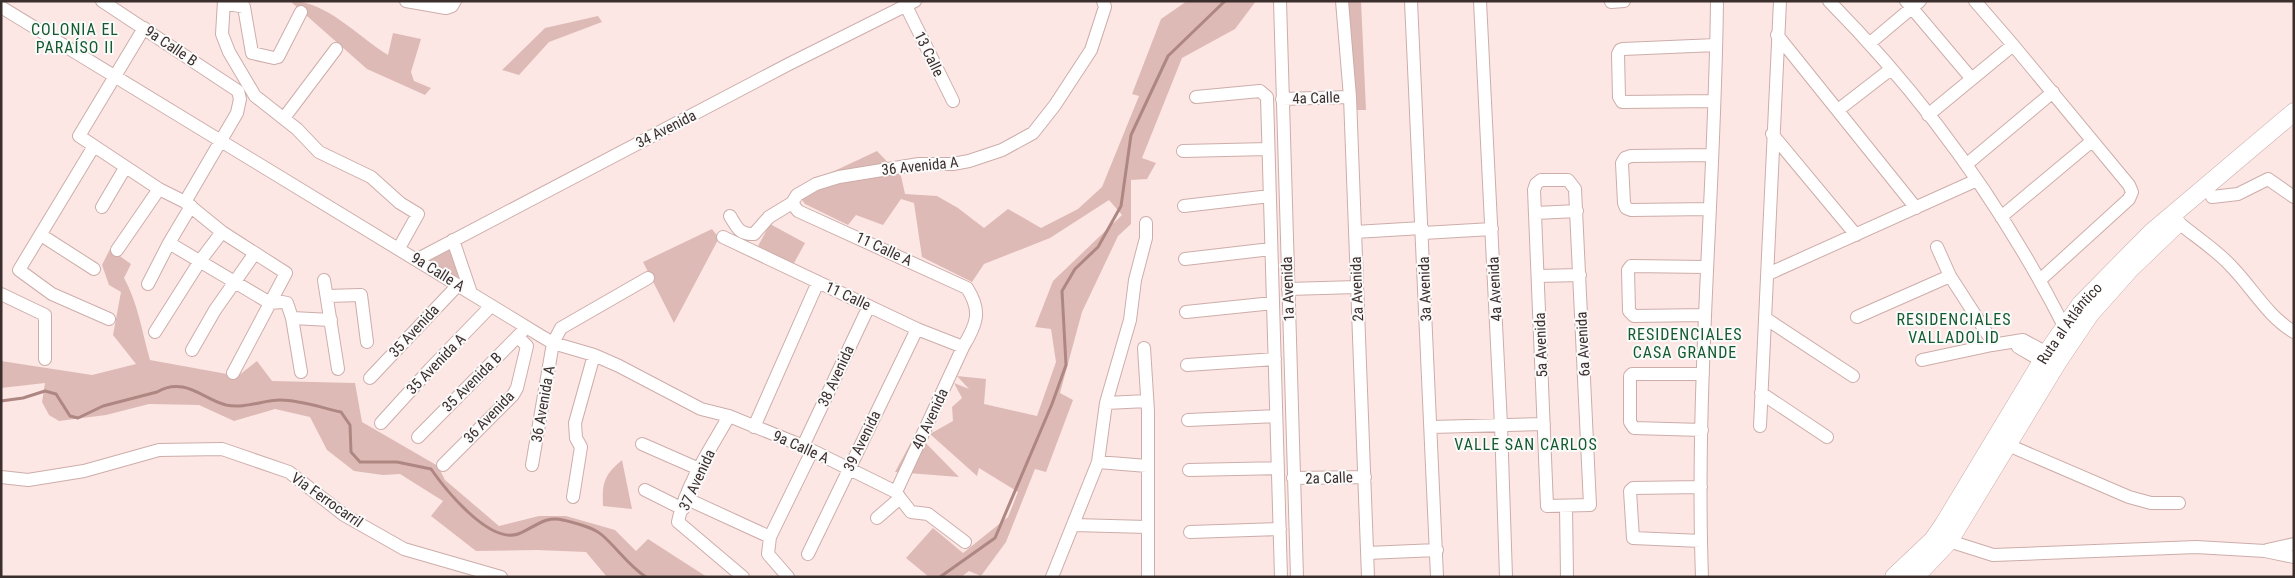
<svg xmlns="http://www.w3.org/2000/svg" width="2295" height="578" font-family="'Roboto Condensed',sans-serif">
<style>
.green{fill:#debab6}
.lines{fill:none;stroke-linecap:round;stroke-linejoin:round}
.stream{stroke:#ae8782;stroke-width:3}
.minor-casing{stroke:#cdada9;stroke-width:14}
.highway-casing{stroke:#cdada9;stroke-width:19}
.minor{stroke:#fff;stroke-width:12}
.highway{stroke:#fff;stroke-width:18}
.labels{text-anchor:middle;stroke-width:4;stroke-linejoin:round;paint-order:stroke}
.street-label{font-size:15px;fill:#3b2f2d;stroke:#fafafa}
.neighbourhood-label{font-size:16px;letter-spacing:1px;fill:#135b2f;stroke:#fafafa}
</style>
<rect width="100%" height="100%" fill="#fce7e5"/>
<path class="green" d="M290 1C327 1 357 36 388 55L393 33 421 39 411 72 414 81 431 88 425 95 367 69Z
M1187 1H1256L1235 29 1182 58 1142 158 1156 163 1147 179 1131 180V224L1118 236 1082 312 1060 393 1073 400 1046 472 1035 469 1006 542 981 576 969 571 961 577H929L906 558 933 528 963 553 1008 517 1018 492 979 468 977 476 930 434 953 421 952 407 962 398 954 383 969 389 957 376 986 379 984 404 1037 416 1056 362 1051 329 1035 327 1053 281 1122 215 1109 200 1050 238 984 264 972 282 922 257 914 203 901 199 883 225 856 215 848 225 805 204 794 190 877 151 901 176 905 194 937 196 958 208 984 228 1008 209 1041 228 1078 209 1102 187 1139 96 1132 94 1161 19Z
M1345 1H1361L1366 110H1356Z
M598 16 602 22 549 42 519 75 502 70 545 28Z
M770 224 805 243 793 265 758 246Z
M712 229 719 238 674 323 643 262Z
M448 247 459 276 453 279 425 260Z
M110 249 131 264 124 278C138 303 142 332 150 360L238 376 257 361 272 381 355 383 362 422 438 466 445 480 499 526 539 516H566L615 530 636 551 648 539 707 577H607L586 552 537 550 476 551 431 516 443 501 400 474 383 475 354 471 327 450 310 417 275 409 234 421 199 405 149 404 106 415 59 421 49 415 42 402 45 383 1 388V361L92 375 136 364 113 335 121 292 109 285 102 265Z
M916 433 959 477 895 472Z
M622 460 632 509 603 506C602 483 604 475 622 460Z"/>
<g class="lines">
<path class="stream" d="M1 401 23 398 45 391 56 394 70 416 78 418 103 406 157 392C184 376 203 399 226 405 245 409 263 400 280 400 301 400 322 408 341 412L350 425 351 452 360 462H397L431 469C445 489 489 544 518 534 534 528 545 515 563 520 575 523 593 527 602 535 617 548 629 566 646 577
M940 577 995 538 1052 404 1066 365 1062 291 1075 269 1098 247 1121 206 1131 135 1168 56 1225 1"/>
<g class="minor-casing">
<path id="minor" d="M102 1 238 91 240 99 237 113 185 202
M224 1 222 34 229 52 255 96 297 129 319 152 371 177 400 203 418 214 399 248
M406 1 446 8 452 6 455 1
M1280 1 1297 577
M1342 1 1350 97 1368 577
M1411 1 1437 577
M1480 1 1501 425 1506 577
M1829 1C1923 96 2003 207 2064 326
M1906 1 1971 78
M1975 1 2013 45 2129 185 2132 192 2129 199 2040 280
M1611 2 1624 1
M224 3 244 7 252 53 274 58 278 57 301 12
M906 6 953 101
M1 7 541 336 553 343 594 355 619 366 701 409 729 416 803 446 896 492
M144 28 79 136 159 189 185 202 222 232 286 273 233 373
M1777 35 1916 208
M1870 43 1920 1
M1196 97 1260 91 1267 97 1281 577
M1282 99 1350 97
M1714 101 1622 102 1619 97 1618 54 1620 50 1623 49 1716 45
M1838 110 1891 69
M1928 115 2013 45
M284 118 336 49
M1772 134 1856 235
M94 146 19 270 52 294 109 319
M1183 151 1268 149
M1967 164 2053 92
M1541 180H1568L1575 189 1590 505 1547 506 1534 190 1536 184Z
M2212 197 2238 194 2268 179 2294 197
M1184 206 1270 196
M102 207 125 168
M1710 209 1631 210 1626 208 1624 203 1622 163 1625 158 1631 156 1712 155
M1536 213 1577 211
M730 216C737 227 739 235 754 234L769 217 792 203 797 195 816 184 839 177 919 164H953L969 161 1002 150 1033 133 1055 105 1091 50 1105 7 1103 1
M2001 217 2092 141
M2179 223C2196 237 2215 249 2230 265 2252 287 2267 316 2294 332
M1355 232 1422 228
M1423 233 1492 229
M41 235 94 269
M723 237 917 329 963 347C977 324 982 311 967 288L798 211 792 203
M453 240 471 293
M169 243 270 303 282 302 287 303 292 318 301 372
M1937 247 1950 276 1990 338 1992 345 2023 340 2047 353
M117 250 159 189
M418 259 789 64 915 1
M1185 259 1271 249
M1768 274 1977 180
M1538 276 1580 275
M324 280 338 369
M148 284 169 243 191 206
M1288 289 1357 287
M1 294 45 315V359
M327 296 361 295 367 342
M1186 312 1273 303
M1705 315 1634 316 1629 311 1628 270 1631 266 1706 267
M1857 317 1950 276
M292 318 331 320
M1765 318 1853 376
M155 332 200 261 222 232
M2016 341 2018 347 2042 361
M1144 348 1148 411V577
M192 350 215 310 255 253
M1922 360 1992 345
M1187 365 1275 359
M370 378 458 285
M1761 393 1827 437
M1106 403 1147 401
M729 416C710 450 686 484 678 522L743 577
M1188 420 1276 416
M381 423 431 368 491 306
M1760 426 1780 1
M754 427 818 282
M1431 427 1544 424
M1702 430 1634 428 1630 422V376L1632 374H1703
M418 437 522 332
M642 444 699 469
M2008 445 2129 497 2151 503H2179
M803 446 869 306
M1098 462 1147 466
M443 465 513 395 517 388 527 346 518 337
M532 465 553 343 561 328 648 278
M1189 470 1278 468
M1 477 28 480 84 471 159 450 222 449 289 472 344 515 404 549 501 577
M1293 478 1365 477
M1701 487 1633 488 1630 491 1633 538 1701 541
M645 490 683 509
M896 492 963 347
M573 497 581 447 576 438 575 423 594 355
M685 498 770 537
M900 498 911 512 928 514 965 542
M1566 506 1567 577
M877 518 900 498 896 492
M1074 525 1147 527
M1190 532 1280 529
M1949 541 1993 555 2196 547 2265 551 2294 557
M2267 550 2294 544
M1367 553 1437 550
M808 554 917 329
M788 577 768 554 770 537 812 451
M1052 577 1098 462 1106 403 1130 320 1135 280 1146 238V223
M1702 577C1695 385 1715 193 1717 1"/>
</g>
<g class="highway-casing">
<g id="highway">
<path id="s1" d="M1894 577 1933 540 1944 524 2047 353 2081 304 2152 232 2294 112"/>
<path d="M1915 577 1949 541 2057 363 2090 314 2130 269 2177 224"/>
</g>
</g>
<use href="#minor" class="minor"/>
<use href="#highway" class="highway"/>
</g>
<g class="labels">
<g class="street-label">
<text transform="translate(171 46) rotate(34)" y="5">9a Calle B</text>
<text transform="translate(929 54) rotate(64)" y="5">13 Calle</text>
<text transform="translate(1316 98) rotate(-2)" y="5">4a Calle</text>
<text transform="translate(666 129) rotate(-27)" y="5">34 Avenida</text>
<text transform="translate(920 166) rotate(-6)" y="5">36 Avenida A</text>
<text transform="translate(884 249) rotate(25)" y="5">11 Calle A</text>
<text transform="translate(438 272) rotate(32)" y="5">9a Calle A</text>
<text transform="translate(1288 289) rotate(-92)" y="5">1a Avenida</text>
<text transform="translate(1357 289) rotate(-92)" y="5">2a Avenida</text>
<text transform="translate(1425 289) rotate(-92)" y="5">3a Avenida</text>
<text transform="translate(1495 289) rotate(-93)" y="5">4a Avenida</text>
<text transform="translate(848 296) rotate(25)" y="5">11 Calle</text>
<text dy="5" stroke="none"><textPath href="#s1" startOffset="310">Ruta al Atlántico</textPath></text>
<text transform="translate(414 331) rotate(-47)" y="5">35 Avenida</text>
<text transform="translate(1583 344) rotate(-93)" y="5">6a Avenida</text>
<text transform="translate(1541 345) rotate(-92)" y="5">5a Avenida</text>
<text transform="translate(436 364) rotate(-46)" y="5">35 Avenida A</text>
<text transform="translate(836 376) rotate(-65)" y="5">38 Avenida</text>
<text transform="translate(472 382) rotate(-45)" y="5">35 Avenida B</text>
<text transform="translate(543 404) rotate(-80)" y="5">36 Avenida A</text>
<text transform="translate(489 417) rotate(-46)" y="5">36 Avenida</text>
<text transform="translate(930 419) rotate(-65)" y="5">40 Avenida</text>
<text transform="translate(862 441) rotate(-64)" y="5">39 Avenida</text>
<text transform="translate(801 447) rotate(24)" y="5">9a Calle A</text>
<text transform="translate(1329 478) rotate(-2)" y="5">2a Calle</text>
<text transform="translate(697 480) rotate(-65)" y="5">37 Avenida</text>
<text transform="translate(327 500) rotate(35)" y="5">Via Ferrocarril</text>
</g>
<g class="neighbourhood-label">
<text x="75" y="35">COLONIA EL<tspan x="75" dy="18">PARAÍSO II</tspan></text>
<text x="1954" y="325">RESIDENCIALES<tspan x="1954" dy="18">VALLADOLID</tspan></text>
<text x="1685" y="340">RESIDENCIALES<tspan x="1685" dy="18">CASA GRANDE</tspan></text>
<text x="1526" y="450">VALLE SAN CARLOS</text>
</g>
</g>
<rect width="2295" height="578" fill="none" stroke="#3b2f2d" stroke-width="5"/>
</svg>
